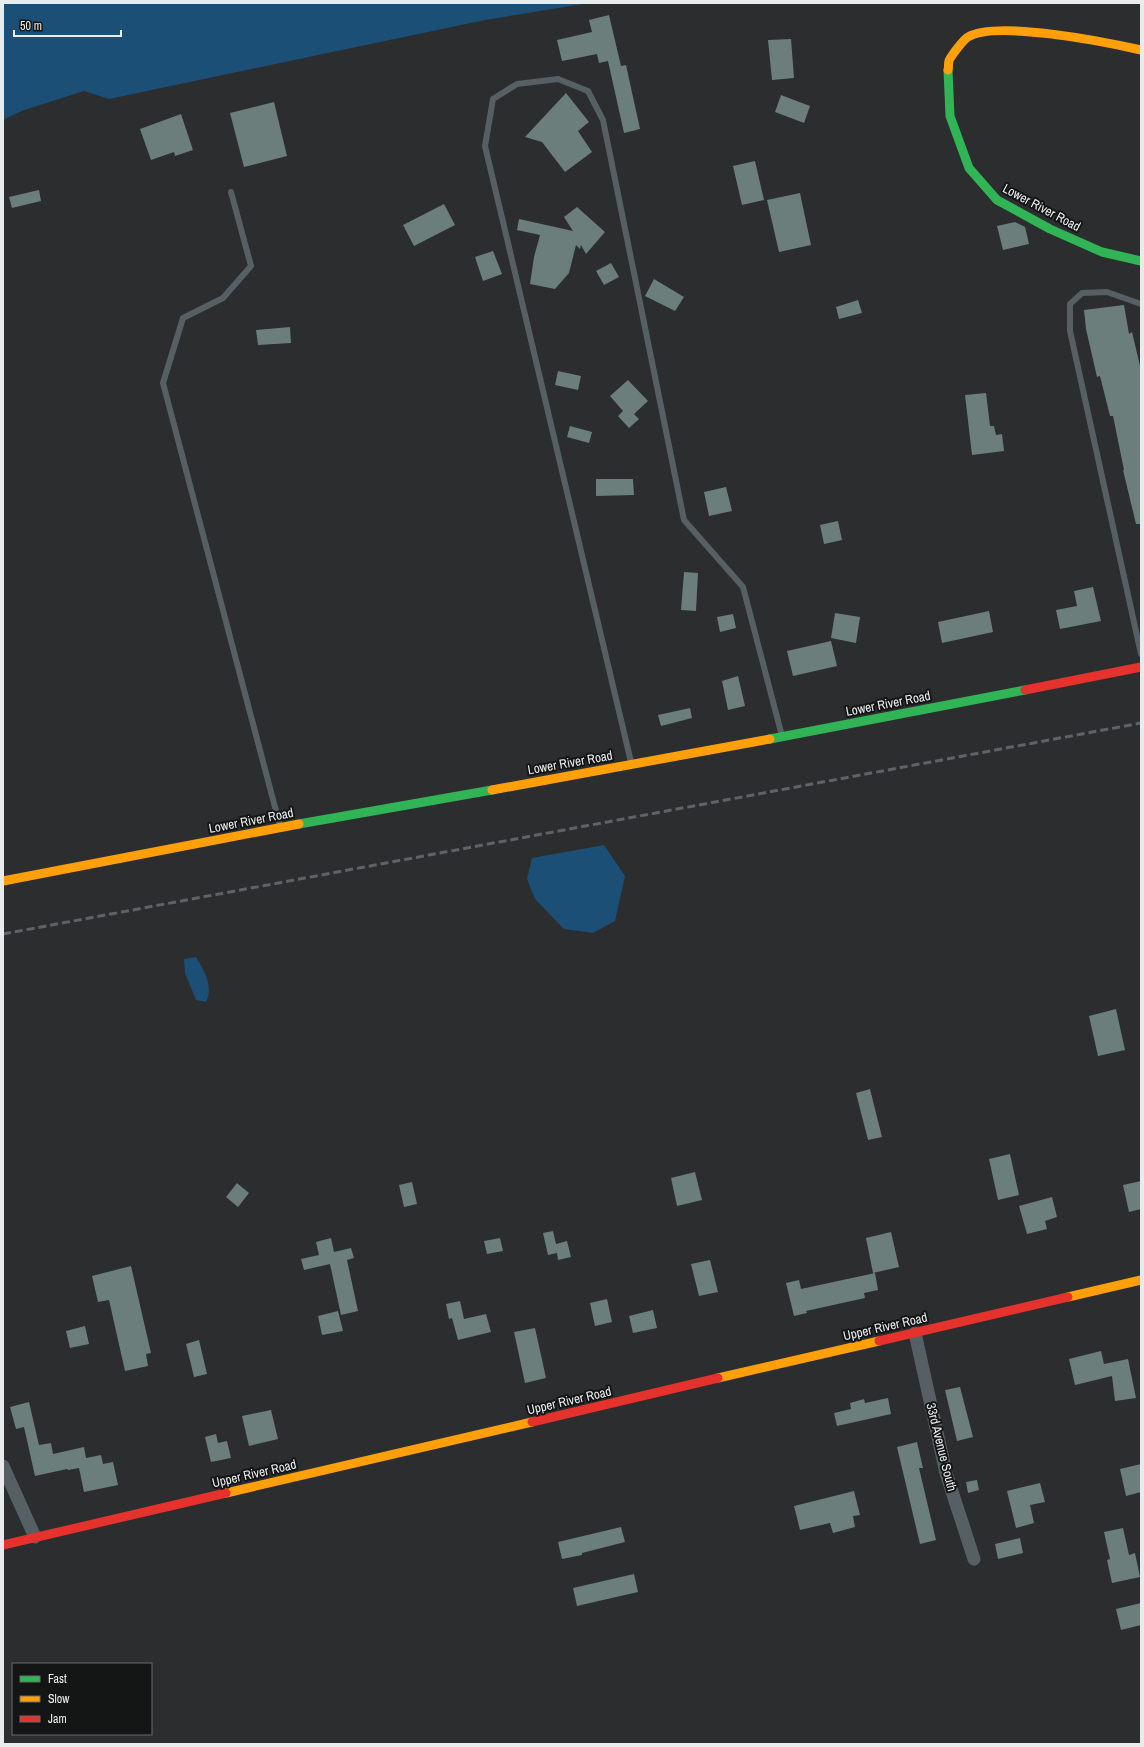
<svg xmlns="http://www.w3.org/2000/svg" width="1144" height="1747" font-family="'Archivo Narrow',sans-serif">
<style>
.water{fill:#1c4f75}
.building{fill:#6b7e7c}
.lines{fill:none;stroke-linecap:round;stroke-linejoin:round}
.lane{stroke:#565f63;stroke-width:6}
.street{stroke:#565f63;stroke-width:13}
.fast{stroke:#30b455;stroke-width:9}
.slow{stroke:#ff9f0a;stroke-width:9}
.jam{stroke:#e5322d;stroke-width:9}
.rail{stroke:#5e6365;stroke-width:3;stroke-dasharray:8 4;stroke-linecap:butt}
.labels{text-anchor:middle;stroke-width:4;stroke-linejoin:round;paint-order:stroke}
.street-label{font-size:13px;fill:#e9ecec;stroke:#141616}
</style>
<rect width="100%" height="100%" fill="#2b2d2e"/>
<path class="water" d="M3 3H589L485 20 109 99 84 91 24 110 3 120Z
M604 845 625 876 615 921 593 933 564 929 535 899 527 879 532 858Z
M196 957C204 970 214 987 206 1002L196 1000 185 973 184 959Z"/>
<path class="building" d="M609 15 621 66 626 65 640 129 624 133 608 61 599 63 597 54 562 61 557 40 592 32 589 20Z
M791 39 794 78 772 80 768 40Z
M566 93 589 122 578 131 592 152 565 172 542 142 525 137Z
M781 95 810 106 804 123 775 112Z
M274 102 287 156 244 167 230 113Z
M181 114 193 150 175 156 174 152 151 160 140 129Z
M755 161 764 200 742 205 733 166Z
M39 190 41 201 12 208 9 197Z
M800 193 811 245 779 252 767 200Z
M444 204 455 225 414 246 403 225Z
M577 207 605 232 586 254 581 245 580 249 576 245 569 273 555 289 530 284 534 257 540 235 517 230 519 219 573 231 564 217Z
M1015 222 1025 227 1029 244 1003 250 997 226Z
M493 251 502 274 483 281 475 257Z
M611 263 619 277 604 285 596 271Z
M654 279 684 297 675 311 645 296Z
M858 300 862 313 839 319 836 307Z
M1124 305 1129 334 1132 332 1141 370V524H1136L1123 470H1124L1113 416H1110L1100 376 1097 377 1086 329 1084 310Z
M290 327 291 343 258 345 256 330Z
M558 371 581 376 578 390 555 385Z
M628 380 648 401 634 414 639 419 629 428 618 416 623 411 610 396Z
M986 393 990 426H994L996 435 1002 434 1004 451 972 455 965 395Z
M570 426 592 432 589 443 567 437Z
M596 479H633L634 495 596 496Z
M726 487 732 511 709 516 704 492Z
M838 521 842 540 824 544 820 525Z
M684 572 698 573 696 611 681 610Z
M1093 587 1101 621 1060 629 1056 610 1077 606 1074 591Z
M989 611 993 632 942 643 938 622Z
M835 613 860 617 856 643 831 638Z
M733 614 736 628 720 632 717 617Z
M831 641 837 666 793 676 787 651Z
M738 676 745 706 728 710 722 681Z
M690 708 692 718 661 726 658 715Z
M1116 1009 1125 1050 1098 1056 1089 1016Z
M870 1089 882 1137 868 1140 856 1093Z
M1010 1154 1019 1195 998 1200 989 1159Z
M695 1172 702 1200 677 1206 671 1178Z
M1141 1181V1209L1129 1212 1123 1185Z
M412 1182 417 1204 404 1207 399 1185Z
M237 1183 249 1193 238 1207 226 1197Z
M1052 1197 1057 1217 1045 1221 1047 1229 1027 1234 1019 1206Z
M553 1231 556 1244 567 1241 571 1257 558 1260 557 1253 548 1255 543 1233Z
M891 1232 899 1267 873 1273 866 1238Z
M331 1238 334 1252 351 1248 354 1258 347 1260 358 1311 341 1315 330 1264 304 1270 301 1259 319 1255 316 1242Z
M500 1238 503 1251 487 1254 484 1241Z
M710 1260 718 1292 699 1296 691 1264Z
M131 1266 151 1353 146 1354 148 1366 125 1371 109 1300 98 1302 92 1276Z
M875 1273 878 1290 864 1293 865 1298 806 1311 807 1313 794 1316 786 1283 799 1280 801 1289Z
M607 1299 612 1322 595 1326 590 1303Z
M460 1301 464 1319 486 1314 491 1332 458 1340 452 1318 449 1319 446 1304Z
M653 1310 657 1328 633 1333 629 1316Z
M338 1311 343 1331 322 1335 318 1316Z
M85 1326 89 1344 70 1348 66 1331Z
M535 1328 546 1378 525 1383 514 1332Z
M199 1340 207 1374 194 1377 186 1344Z
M1101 1351 1104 1364 1128 1359 1136 1398 1115 1401 1112 1376 1075 1385 1069 1359Z
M960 1387 973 1437 957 1441 945 1390Z
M888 1398 891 1414 837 1426 834 1413 851 1409 850 1403 864 1399 865 1403Z
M29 1402 39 1445 51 1443 53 1454 84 1447 86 1458 101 1455 103 1464 113 1462 118 1485 84 1492 79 1468 68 1470 67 1469 35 1476 24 1427 16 1429 10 1407Z
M271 1410 278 1439 249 1446 242 1416Z
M216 1434 218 1443 227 1441 231 1458 211 1462 205 1437Z
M917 1442 923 1468H919L936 1540 920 1544 897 1447Z
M1141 1464V1492L1126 1496 1120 1469Z
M977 1480 979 1490 968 1493 966 1482Z
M1040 1483 1045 1502 1030 1505 1034 1523 1016 1528 1007 1491Z
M854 1491 860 1515 853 1516 855 1527 833 1533 830 1523 800 1530 794 1506Z
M621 1527 625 1542 582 1553V1555L562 1559 558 1542Z
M1123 1528 1129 1555 1135 1553 1140 1577 1112 1583 1107 1560 1110 1559 1104 1532Z
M1020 1538 1023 1553 998 1559 995 1544Z
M634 1574 638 1592 577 1606 573 1588Z
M1141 1603V1625L1121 1630 1116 1609Z"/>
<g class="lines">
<path class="lane" d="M231 192 251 266 223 298 183 318 163 383 280 826
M1141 304 1107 292 1082 293 1070 304V331L1141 654
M631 762 485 146 493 99 517 84 558 79 588 91 603 120 684 520 743 587 782 736"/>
<path class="street" d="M915 1333 946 1473 974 1559
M3 1466 35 1537"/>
<path class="fast" d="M948 70 950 116 969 168 997 200 1050 229 1102 252 1141 261
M770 739 1025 690
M299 824 492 790"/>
<path class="slow" d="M948 70C949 67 948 64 949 61 950 57 964 39 968 37 996 20 1106 42 1141 50
M492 790 770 739
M3 881 299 824
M1068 1297 1141 1280
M718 1378 879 1341
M226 1493 532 1422"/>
<path class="jam" d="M1025 690 1141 667
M879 1341 1068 1297
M532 1422 718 1378
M3 1545 226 1493"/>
<path class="rail" d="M3 934 1141 723"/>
</g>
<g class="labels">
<g class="street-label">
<text transform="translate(1042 207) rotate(28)" y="5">Lower River Road</text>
<text transform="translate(888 703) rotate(-11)" y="5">Lower River Road</text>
<text transform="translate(570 762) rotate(-10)" y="5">Lower River Road</text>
<text transform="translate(251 820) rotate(-11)" y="5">Lower River Road</text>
<text transform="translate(885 1326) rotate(-13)" y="5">Upper River Road</text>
<text transform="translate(569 1400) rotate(-13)" y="5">Upper River Road</text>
<text transform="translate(942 1447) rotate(76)" y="5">33rd Avenue South</text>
<text transform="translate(254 1473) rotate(-13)" y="5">Upper River Road</text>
</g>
</g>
<rect width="1144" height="1747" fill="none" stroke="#e9ecec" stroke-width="8"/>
<rect x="12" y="1663" width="140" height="72" fill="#141616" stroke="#696c6c"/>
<rect x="20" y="1676" width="20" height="6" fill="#30b455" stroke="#696c6c"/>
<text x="48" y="1683" font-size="12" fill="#e9ecec">Fast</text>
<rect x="20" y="1696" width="20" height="6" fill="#ff9f0a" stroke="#696c6c"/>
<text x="48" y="1703" font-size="12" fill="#e9ecec">Slow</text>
<rect x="20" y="1716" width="20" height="6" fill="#e5322d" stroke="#696c6c"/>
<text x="48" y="1723" font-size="12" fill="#e9ecec">Jam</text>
<path d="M14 30v6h107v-6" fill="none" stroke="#e9ecec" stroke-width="2"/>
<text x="20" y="30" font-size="12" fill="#e9ecec" stroke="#141616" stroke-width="3" paint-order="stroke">50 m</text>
</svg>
